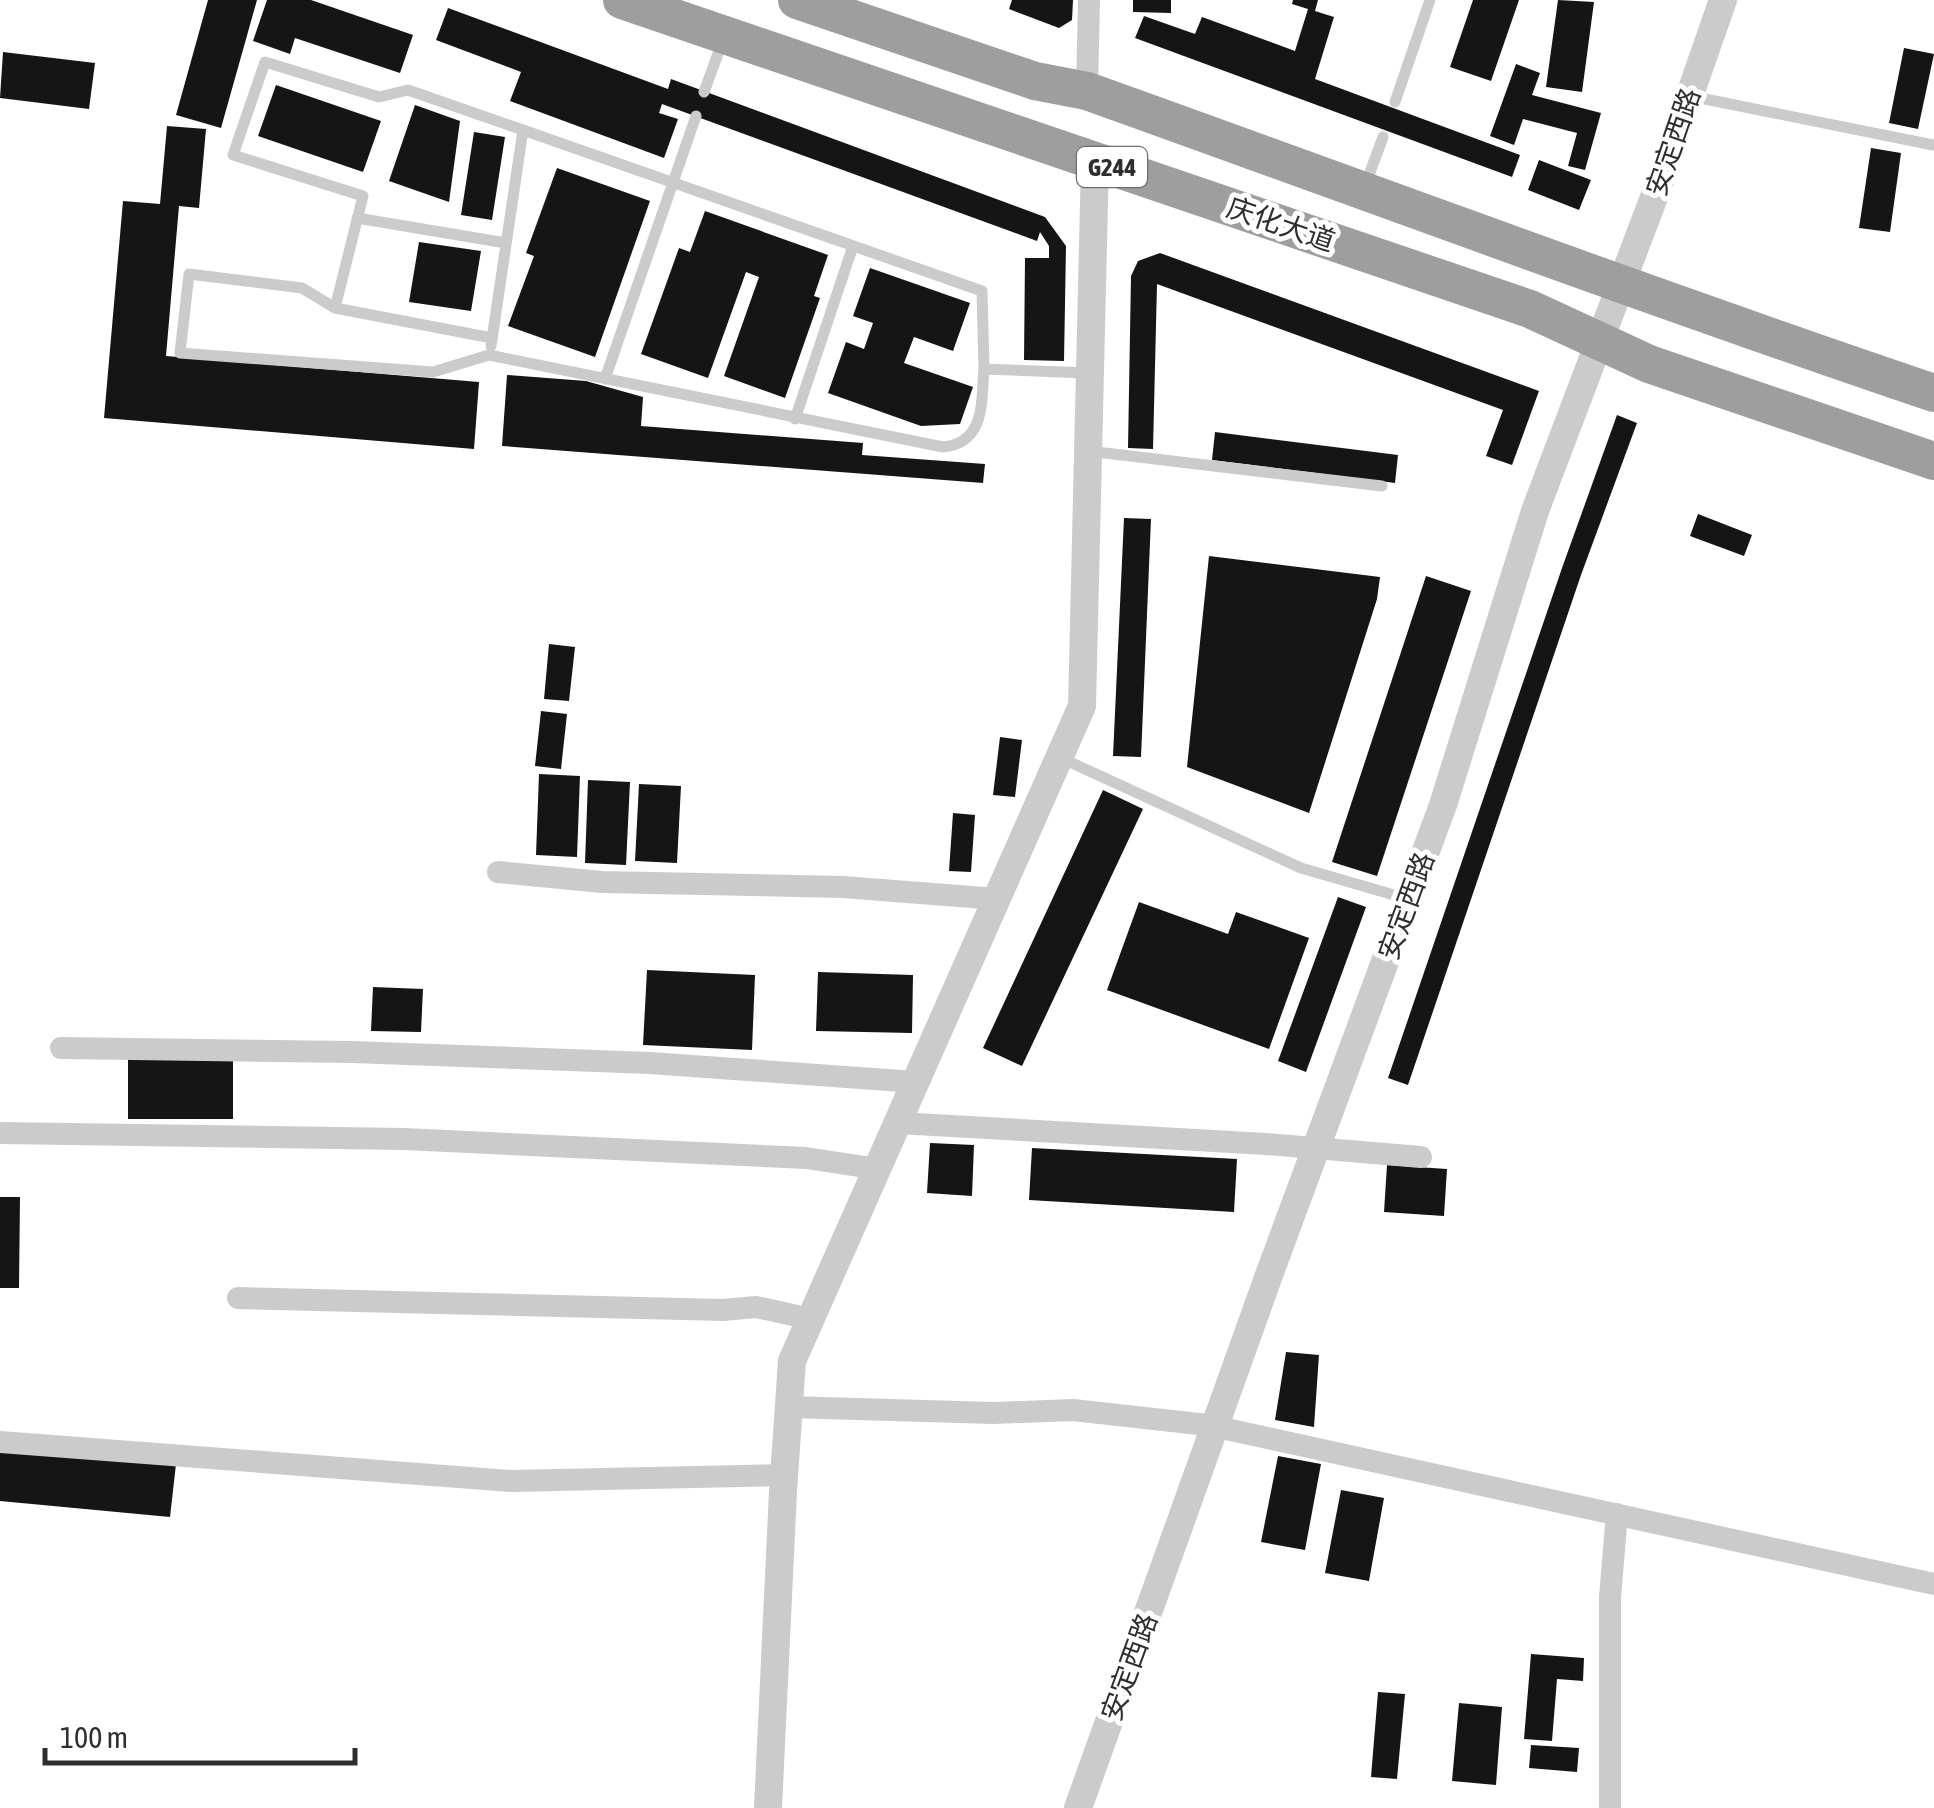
<svg xmlns="http://www.w3.org/2000/svg" width="1934" height="1808" font-family="'Asap Condensed','Noto Sans SC',sans-serif">
<style>
.building{fill:#151515}
.lines{fill:none;stroke-linecap:round;stroke-linejoin:round}
.service{stroke:#cbcbcb;stroke-width:11}
.minor{stroke:#cbcbcb;stroke-width:22}
.tertiary{stroke:#cbcbcb;stroke-width:28}
.trunk{stroke:#9e9e9e;stroke-width:38}
.labels{text-anchor:middle;stroke-width:10;stroke-linejoin:round;paint-order:stroke}
.shield{fill:#fff;stroke:#6d6d6d;stroke-width:2.5}
.shield-label{font-size:25px;font-weight:bold;fill:#2e2e2e}
.street-label{font-size:28px;fill:#2e2e2e;stroke:#fff}
</style>
<rect width="100%" height="100%" fill="#fff"/>
<path class="building" d="M208 0H257L221 128 176 115Z
M267 0H311L413 35 400 73 295 38 290 54 253 41Z
M1012 0H1073L1072 20 1059 28 1009 9Z
M1133 0H1171V13L1133 12Z
M1293 0H1318L1315 11 1334 17 1315 79 1520 155 1512 177 1135 38 1144 16 1195 34 1202 17 1295 51 1308 9 1292 4Z
M1473 0H1519L1491 81 1450 67Z
M1558 0 1594 2 1582 92 1546 87Z
M448 8 668 89 671 79 1045 217 1066 246 1064 361 1024 360 1025 258H1049V246L1040 232 1037 241 662 104 659 113 678 119 664 158 510 101 521 72 436 40Z
M1904 48 1934 54 1918 129 1889 123Z
M3 52 95 63 89 109 0 98Z
M1516 64 1540 73 1532 95 1601 113 1585 170 1568 166 1577 133 1523 119 1514 145 1490 136Z
M276 85 381 121 363 172 258 136Z
M415 105 460 121 449 202 389 181Z
M167 126 206 129 199 208 179 206 166 356 479 382 474 449 104 418 123 201 160 204Z
M474 132 505 137 492 220 461 215Z
M1871 148 1901 153 1890 232 1859 228Z
M1539 160 1591 180 1579 210 1528 190Z
M557 168 650 201 595 357 508 326 534 256 526 253Z
M705 211 828 255 814 296 820 298 785 398 724 376 759 277 746 272 708 378 641 354 679 248 690 252Z
M419 242 481 251 471 311 409 302Z
M1160 253 1539 391 1512 465 1486 456 1503 410 1157 284 1153 449 1128 448 1131 276 1138 261Z
M870 268 970 303 953 351 914 337 904 363 973 387 960 424 921 426 828 393 846 342 864 349 873 323 853 316Z
M507 375 586 381 643 397 641 426 863 443 862 455 985 464 983 483 502 446Z
M1617 415 1637 423 1581 575 1408 1085 1388 1078 1562 568Z
M1215 432 1398 455 1395 483 1212 460Z
M1698 514 1752 535 1744 556 1690 536Z
M1124 518 1151 519 1141 757 1113 756Z
M1209 556 1380 577 1377 599 1309 813 1187 767Z
M1426 576 1471 591 1377 876 1332 862Z
M549 644 575 647 569 701 544 699Z
M541 711 567 714 561 769 535 766Z
M1000 737 1022 740 1015 797 993 795Z
M539 774 580 776 577 857 536 855Z
M588 780 630 782 626 865 585 863Z
M639 784 681 786 677 863 635 861Z
M1103 790 1143 809 1022 1066 983 1048Z
M953 813 975 815 971 872 949 871Z
M1338 897 1366 907 1306 1072 1278 1061Z
M1139 902 1228 934 1236 912 1309 938 1269 1049 1107 990Z
M647 970 755 975 752 1050 643 1045Z
M818 972 913 975 912 1033 816 1031Z
M373 987 423 989 421 1032 371 1031Z
M128 1059H233V1119H128Z
M930 1143 974 1145 972 1196 927 1193Z
M1032 1148 1237 1159 1234 1212 1029 1200Z
M1387 1165 1447 1169 1444 1216 1384 1212Z
M0 1197H20L19 1288H0Z
M1286 1352 1319 1355 1314 1427 1275 1420Z
M0 1447 176 1464 170 1517 0 1501Z
M1278 1456 1321 1464 1305 1550 1261 1542Z
M1341 1490 1384 1498 1369 1581 1325 1573Z
M1531 1654 1584 1658 1583 1681 1557 1679 1552 1741 1524 1739Z
M1378 1692 1405 1694 1397 1779 1371 1777Z
M1459 1703 1502 1707 1496 1785 1452 1781Z
M1531 1745 1579 1748 1577 1772 1529 1768Z"/>
<g class="lines">
<path class="service" d="M704 92 723 40
M1690 96 1933 145
M1395 102 1430 0
M1365 186 1383 137
M357 218 506 243
M335 308 363 196 233 155 265 62 379 97 408 90 523 130
M492 338 335 308 302 288 189 274 180 353 433 372 489 355 943 447C986 443 981 401 984 369
M491 346 523 130 982 291 984 369 1088 373
M605 379 696 116
M795 419 853 246
M1088 451 1382 486
M1061 758 1301 868 1394 895"/>
<path class="minor" d="M1087 91 1089 0
M498 872 602 882 843 887 997 899
M61 1048 352 1052 650 1063 916 1082
M898 1123 1266 1144 1421 1157
M0 1133 404 1139 806 1158 878 1169
M238 1298 723 1310 756 1307 811 1319
M789 1407 993 1413 1073 1410 1208 1425 1934 1584
M0 1442 511 1481 784 1475
M1610 1808V1597L1617 1514"/>
<path class="tertiary" d="M768 1808 783 1491 792 1361 1082 706 1095 161
M1078 1808 1269 1275 1443 805 1535 511 1656 192 1723 0"/>
<path class="trunk" d="M622 0 1530 309 1649 364 1934 461
M797 0 1035 81 1087 91C1369 192 1650 297 1934 393"/>
</g>
<g class="labels">
<rect class="shield" x="1077" y="147" width="70" height="40" rx="8"/>
<g class="shield-label">
<text x="1112" y="176">G244</text>
</g>
<g class="street-label">
<text transform="translate(1673 142) rotate(-71)" y="10">安定西路</text>
<text transform="translate(1281 224) rotate(19)" y="10">庆化大道</text>
<text transform="translate(1406 906) rotate(-70)" y="10">安定西路</text>
<text transform="translate(1129 1667) rotate(-70)" y="10">安定西路</text>
</g>
</g>
<path d="M45 1748v15h310v-15" fill="none" stroke="#2e2e2e" stroke-width="5"/>
<text x="60" y="1748" font-size="30" fill="#2e2e2e" stroke="#ffffff" stroke-width="8" paint-order="stroke">100 m</text>
</svg>
